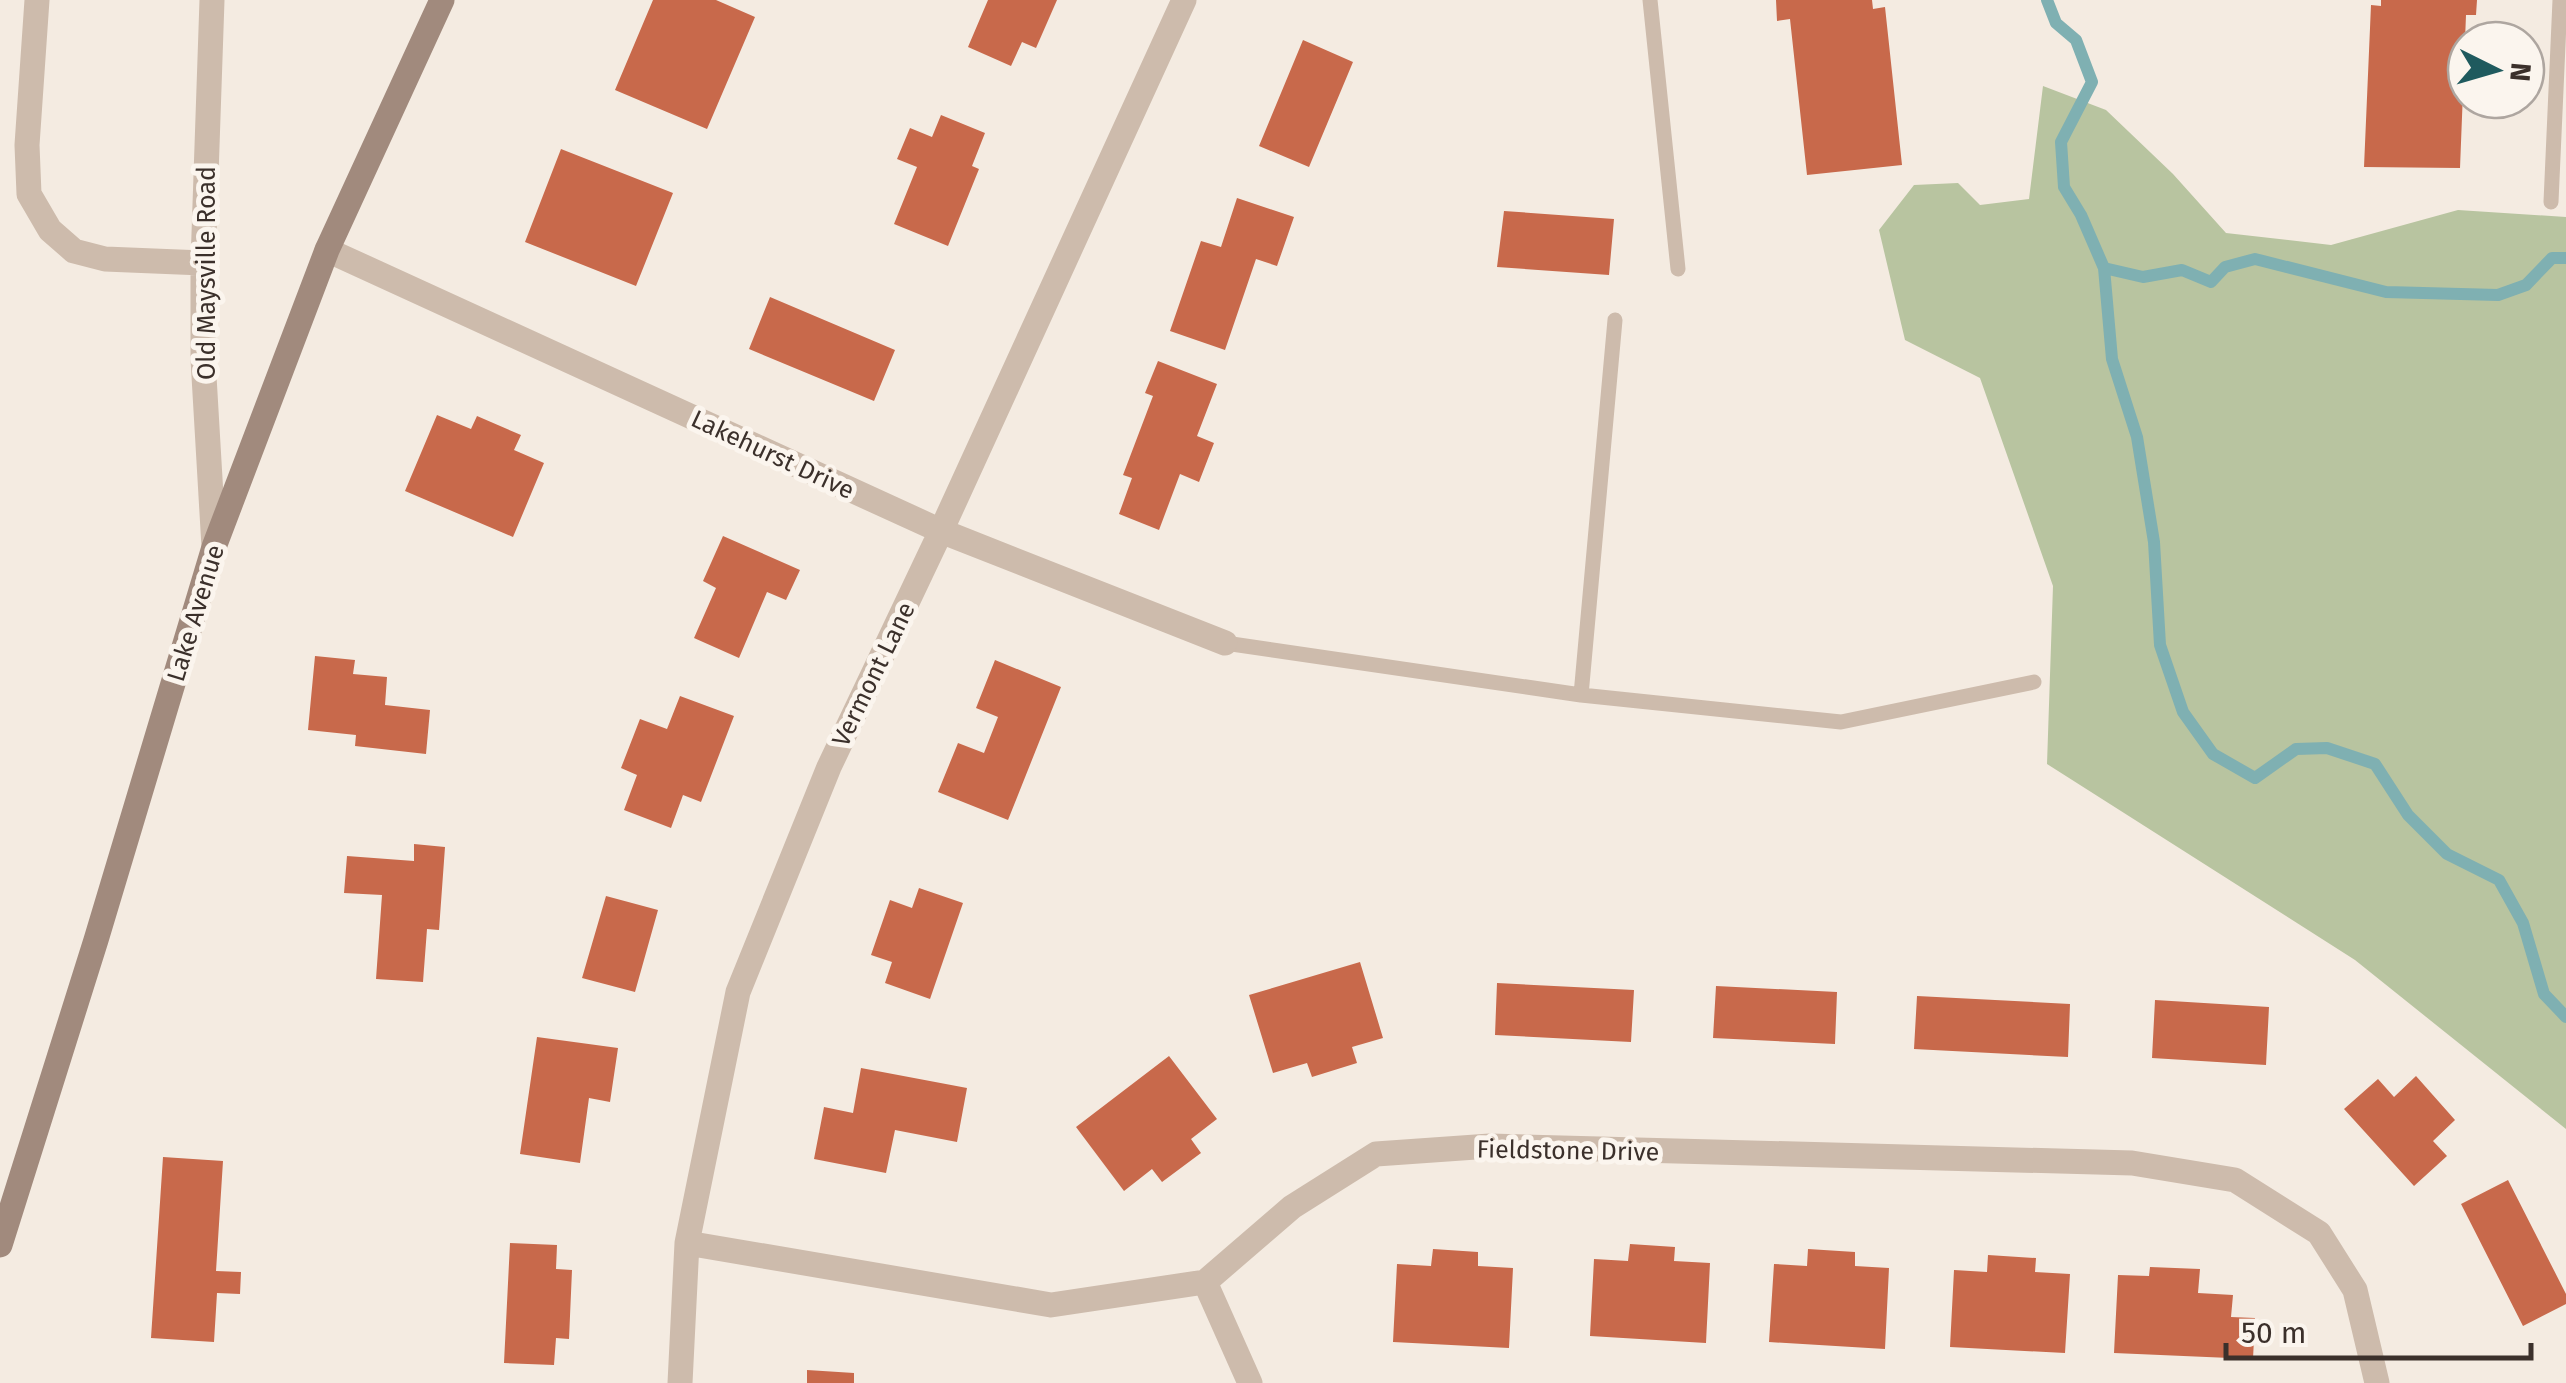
<svg xmlns="http://www.w3.org/2000/svg" width="2566" height="1383" font-family="'Fira Sans',sans-serif">
<style>
.green{fill:#b8c4a0}
.lines{fill:none;stroke-linecap:round;stroke-linejoin:round}
.stream{stroke:#7fb0b2;stroke-width:12}
.building{fill:#c8694b}
.lane{stroke:#cdbbac;stroke-width:15}
.street{stroke:#cdbbac;stroke-width:25}
.secondary{stroke:#a18a7d;stroke-width:25}
.labels{text-anchor:middle;stroke-width:10;stroke-linejoin:round;paint-order:stroke}
.street-label{font-size:25px;fill:#3b302b;stroke:#fbf5ee}
</style>
<rect width="100%" height="100%" fill="#f4ebe1"/>
<path class="green" d="M2043 86 2106 110 2173 174 2226 233 2331 245 2458 210 2566 217V1129L2355 960 2047 764 2053 586 1980 378 1905 340 1879 230 1914 185 1958 183 1980 205 2029 199Z"/>
<g class="lines">
<path class="stream" d="M2047 0 2056 23 2076 40 2092 82 2061 142 2064 187 2081 215 2104 268 2112 359 2137 437 2154 542 2160 645 2183 712 2213 754 2255 778 2296 749 2327 748 2375 764 2408 815 2447 854 2499 880 2523 923 2544 994 2566 1017
M2104 268 2143 277 2182 270 2211 282 2225 267 2255 259 2386 292 2498 295 2526 285 2552 258H2566"/>
</g>
<path class="building" d="M653 0H716L755 17 707 129 615 90Z
M988 0H1057L1036 48 1022 42 1011 66 968 47Z
M1776 0H1872L1873 9 1885 7 1902 165 1807 175 1790 19 1777 21Z
M2381 0H2477L2476 15H2466L2460 168 2364 167 2371 5 2381 6Z
M1303 40 1353 62 1309 167 1259 146Z
M941 115 985 133 972 166 979 169 948 246 894 224 917 167 897 159 910 128 932 137Z
M561 149 673 193 636 286 525 242Z
M1237 198 1294 217 1277 266 1256 259 1225 350 1170 331 1201 241 1221 247Z
M1504 211 1614 219 1609 275 1497 267Z
M770 297 895 350 874 401 749 349Z
M1158 361 1217 384 1197 436 1214 443 1199 482 1180 474 1159 530 1119 514 1132 478 1123 475 1153 396 1145 393Z
M437 415 471 429 477 416 521 435 514 450 544 463 513 537 405 491Z
M723 536 800 570 786 600 767 592 739 658 694 638 716 588 703 581Z
M315 656 355 660 353 674 387 677 385 705 430 710 426 754 355 746 356 735 308 730Z
M995 660 1061 687 1008 820 938 792 958 743 984 753 998 717 976 708Z
M680 696 734 716 701 802 683 795 671 828 624 810 637 775 621 768 640 719 667 729Z
M414 844 445 847 439 930 427 929 423 982 376 979 382 895 344 893 347 856 414 861Z
M919 888 963 903 930 999 885 983 892 962 871 955 890 900 912 908Z
M606 896 658 910 635 992 582 978Z
M1360 962 1383 1038 1352 1047 1357 1063 1312 1077 1307 1063 1273 1073 1249 995Z
M1497 983 1634 990 1631 1042 1495 1035Z
M1716 986 1837 992 1835 1044 1713 1038Z
M1917 996 2070 1004 2068 1057 1914 1049Z
M2155 1000 2269 1007 2266 1065 2152 1058Z
M537 1037 618 1048 610 1102 589 1098 580 1163 520 1154Z
M1169 1056 1217 1119 1191 1139 1201 1153 1162 1182 1152 1169 1124 1191 1076 1127Z
M861 1068 967 1088 957 1142 895 1130 886 1173 814 1159 824 1107 853 1113Z
M2416 1076 2455 1120 2433 1141 2447 1156 2414 1186 2344 1109 2378 1079 2394 1097Z
M163 1157 223 1161 216 1271 241 1272 240 1294 217 1293 214 1342 151 1338Z
M2508 1180 2566 1294V1304L2523 1326 2461 1204Z
M510 1243 557 1245 556 1269 572 1270 569 1339 556 1338 554 1365 504 1363Z
M1630 1244 1675 1247 1674 1261 1710 1263 1706 1343 1590 1336 1594 1259 1628 1261Z
M1433 1249 1478 1252V1266L1513 1268 1509 1348 1393 1342 1397 1264 1431 1266Z
M1808 1249 1855 1252V1266L1889 1268 1885 1349 1769 1342 1774 1264 1807 1266Z
M1988 1255 2036 1258 2035 1272 2070 1274 2065 1353 1950 1347 1954 1270 1987 1272Z
M2150 1267 2200 1269 2198 1293 2233 1295 2231 1317 2255 1318 2253 1359 2114 1353 2118 1275 2149 1276Z
M807 1370 854 1373V1383H807Z"/>
<g class="lines">
<path class="lane" d="M1650 0 1678 269
M2551 202 2560 0
M1225 643 1581 695 1841 722 2034 682
M1581 695 1615 320"/>
<path class="street" d="M37 0 27 145 29 194 50 230 74 251 105 259 203 263
M212 0 203 263V359L214 547
M327 250 941 531 1225 643
M687 1243 1051 1305 1205 1282 1292 1207 1376 1154 1490 1146 2132 1163 2235 1180 2319 1233 2355 1290 2377 1383
M1205 1282 1250 1383
M680 1383 687 1243 738 992 829 767 941 531 1184 0"/>
<path class="secondary" d="M0 1245 96 940 214 547 327 250 442 0"/>
</g>
<g class="labels">
<g class="street-label">
<text transform="translate(206 273) rotate(-90)" y="9">Old Maysville Road</text>
<text transform="translate(773 454) rotate(25)" y="9">Lakehurst Drive</text>
<text transform="translate(195 613) rotate(-73)" y="9">Lake Avenue</text>
<text transform="translate(873 674) rotate(-64)" y="9">Vermont Lane</text>
<text transform="translate(1568 1150) rotate(1)" y="9">Fieldstone Drive</text>
</g>
</g>
<g transform="translate(2496 70) rotate(95)"><circle r="48" fill="#fbf5ee" stroke="#aea6a0" stroke-width="2.5"/>
<path d="M0-8L18 38L0 25L-18 38Z" fill="#1f5a5e"/>
<text y="-15" font-size="28" font-weight="bold" text-anchor="middle" fill="#3b302b">N</text>
</g>
<path d="M2226 1343v15h305v-15" fill="none" stroke="#3b302b" stroke-width="5"/>
<text x="2241" y="1343" font-size="30" fill="#3b302b" stroke="#fbf5ee" stroke-width="8" paint-order="stroke">50 m</text>
</svg>
